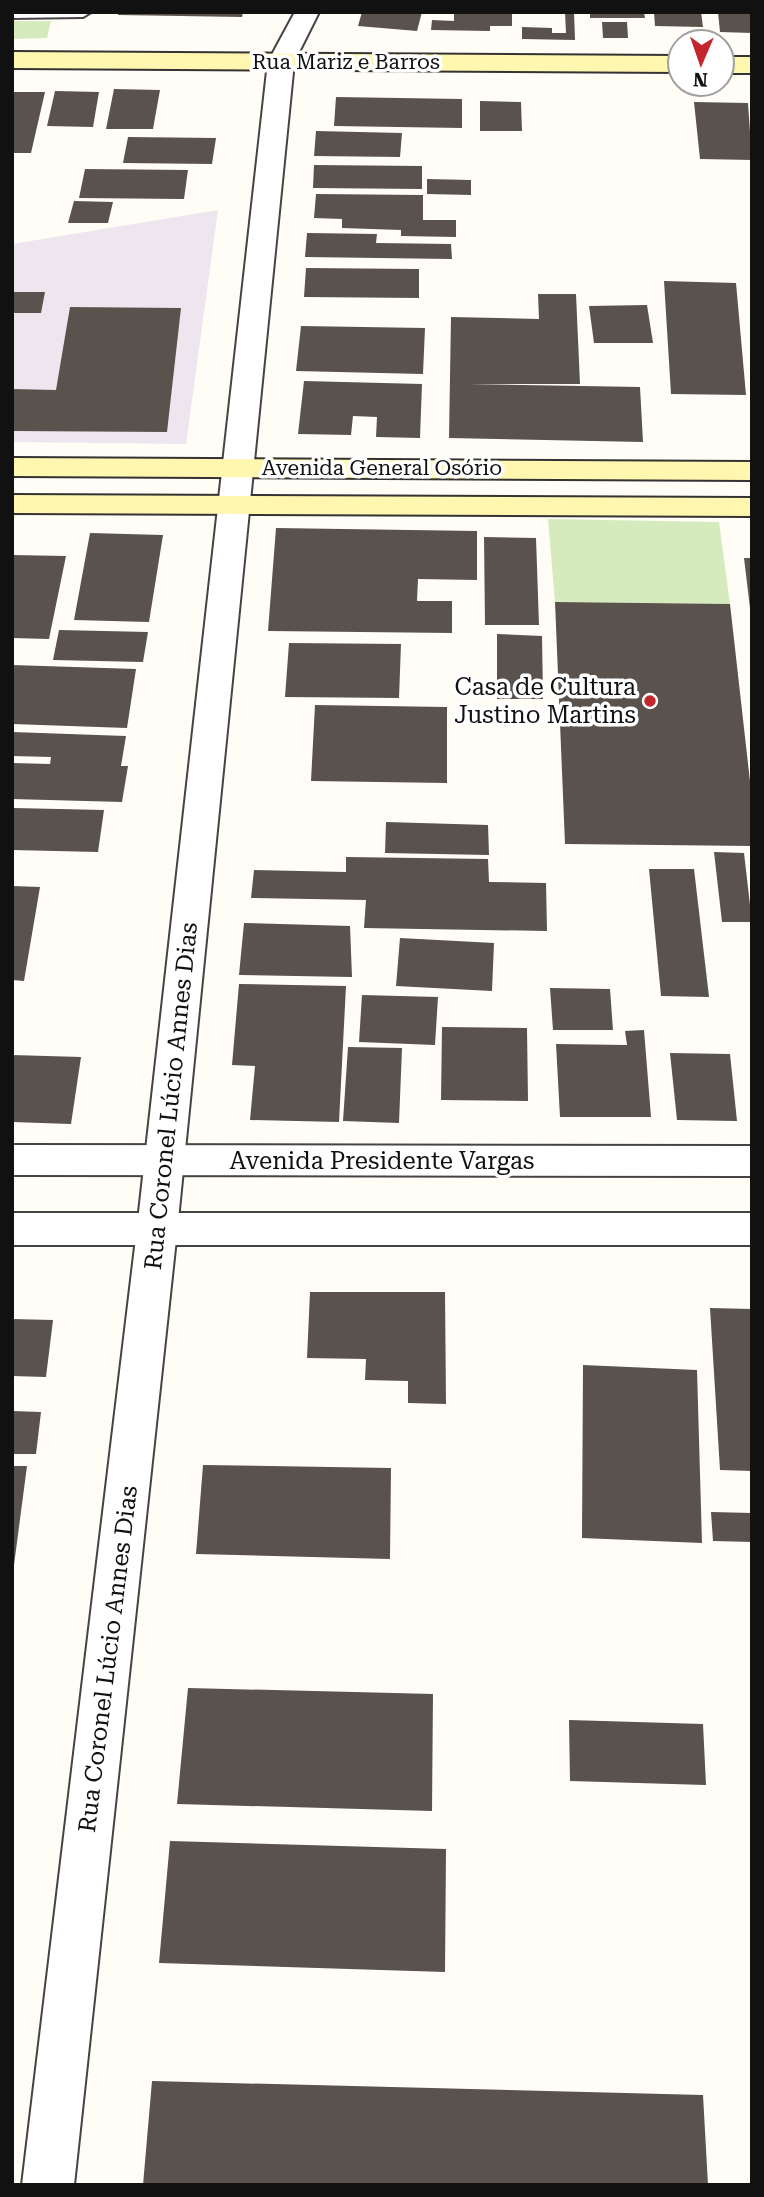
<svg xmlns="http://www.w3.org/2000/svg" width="764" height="2197" font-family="'Roboto Serif',serif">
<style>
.industrial{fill:#eee6ef}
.green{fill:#d5ebbd}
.building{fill:#5a524d}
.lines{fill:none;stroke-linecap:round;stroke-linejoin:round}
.service-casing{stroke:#444;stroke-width:4}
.minor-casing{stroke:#444;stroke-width:4}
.tertiary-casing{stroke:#444;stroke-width:4}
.secondary-casing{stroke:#333;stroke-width:4}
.service{fill:#fff;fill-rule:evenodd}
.minor{fill:#fff;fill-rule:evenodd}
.tertiary{fill:#fff;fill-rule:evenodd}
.secondary{fill:#fff6b0;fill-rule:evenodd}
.poi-dot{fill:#c4262e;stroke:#fff;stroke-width:2.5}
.labels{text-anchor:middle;stroke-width:7;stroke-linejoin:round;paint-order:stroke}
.far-street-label{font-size:21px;fill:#111;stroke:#fff}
.poi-label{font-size:24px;fill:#111;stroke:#fff;text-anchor:end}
.street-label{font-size:24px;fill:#111;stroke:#fff}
</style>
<rect width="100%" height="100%" fill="#fffdf5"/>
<path class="industrial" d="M218 210 186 444 12 442V244Z"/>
<path class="green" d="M12 21H51L47 38 12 39Z
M548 519 719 522 730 604 555 602Z"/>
<path class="building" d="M118 12H243L242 17 118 15Z
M362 12H422L417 31 358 26Z
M454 12H512V26H490V31L431 30 432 20 454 21Z
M565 12H574L575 40 522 39V27L552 28V33H566Z
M590 12H644L645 18H590Z
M654 12H701L703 27 655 26Z
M718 12H752V33L720 32Z
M602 22H627L628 38H603Z
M114 89 160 90 153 129H106Z
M55 91 99 92 93 127 47 126Z
M12 92H45L31 153H12Z
M336 97 462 99V128L334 126Z
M480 101 521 102 522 131H480Z
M694 102 748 103 752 160 700 159Z
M316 131 402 133 400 157 314 156Z
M128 137 216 138 212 164 123 163Z
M314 165 422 166V189L313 188Z
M85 169 188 170 184 199 79 198Z
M427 179 471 180V195L427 194Z
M316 194 423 195V220H456V237L401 236V230L342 228V219L314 218Z
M74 201 113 202 108 223H68Z
M307 233 377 234 376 243 451 244 452 259 305 257Z
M306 268 419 269V298L304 297Z
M664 281 736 283 746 395 671 394Z
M12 292H45L41 313H12Z
M538 294H576L580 384H468L640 387 643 442 449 438 451 317 539 319Z
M647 305 653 343H594L589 306Z
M70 307 181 308 167 432 12 431V389L56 390Z
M301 326 425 328 423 374 296 371Z
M304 381 422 384 420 438 376 437 377 417 353 416 351 435 298 434Z
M276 528 477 531V580L418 579 417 601H452V633L268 631Z
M90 533 163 535 149 622 74 620Z
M484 537 536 538 539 625H485Z
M12 555 66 556 49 639 12 638Z
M744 558H752V608H750Z
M555 602 730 604 752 799V846L565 844Z
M59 630 148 632 143 662 53 660Z
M497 634 542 636 543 699H497Z
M289 643 401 644 399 698 285 697Z
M12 665 136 669 127 728 12 724Z
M315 705 447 707V783L311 781Z
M12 732 126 736 121 766H128L122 802 12 799V763L50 764 51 757 12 756Z
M14 808 104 810 98 852 12 850Z
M386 822 488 825 489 855 385 853Z
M714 852 744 853 752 922H722Z
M346 857 488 859 489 882 546 883 547 931 364 928 366 900 251 898 254 870 346 872Z
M649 869H694L709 997 661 996Z
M12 886 40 887 24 981 12 980Z
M244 923 350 926 352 977 239 975Z
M400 938 494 943 492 991 396 986Z
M239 984 346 986 339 1122 250 1120 255 1066 232 1065Z
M550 988 610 989 613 1030H553Z
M362 995 438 997 435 1045 359 1042Z
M442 1027 527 1028 528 1101 441 1100Z
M644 1030 651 1117H560L556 1044 627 1045 625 1031Z
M348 1047 402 1048 399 1123 343 1121Z
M670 1053 730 1054 737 1121 677 1120Z
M12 1055 81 1057 71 1124 12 1122Z
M310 1292H445L446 1404 408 1403V1381L365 1380 366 1359 307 1358Z
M710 1308 752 1309V1471L720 1470Z
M12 1319 53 1320 46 1377 12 1376Z
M583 1365 697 1370 702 1543 582 1538Z
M12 1411 41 1412 36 1454H12Z
M203 1465 391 1468 390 1559 196 1554Z
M12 1466H27L14 1565H12Z
M711 1512 752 1513V1542L713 1541Z
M188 1688 433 1694 432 1811 177 1804Z
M569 1720 703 1724 706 1785 570 1781Z
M170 1841 446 1849 445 1972 159 1963Z
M152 2081 703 2095 708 2185H143Z"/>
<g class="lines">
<g class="service-casing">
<path id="service" d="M12 12H91L83 17 12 18Z"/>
</g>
<g class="minor-casing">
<path id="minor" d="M295 12H319L294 62 177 1230 74 2185H22L137 1230 268 62Z"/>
</g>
<g class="tertiary-casing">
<path id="tertiary" d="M12 1145 752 1146V1176L12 1175Z
M12 1213H752V1245H12Z"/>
</g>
<g class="secondary-casing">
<path id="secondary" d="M12 52 680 56V72L12 68Z
M722 57H752V73H722Z
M12 458 752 462V480L12 476Z
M12 495 752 498V516L12 513Z"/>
</g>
<use href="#service" class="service"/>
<use href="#minor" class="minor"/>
<use href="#tertiary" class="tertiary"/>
<use href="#secondary" class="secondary"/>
</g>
<circle class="poi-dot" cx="650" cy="701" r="7"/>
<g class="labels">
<g class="far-street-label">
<text x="346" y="69">Rua Mariz e Barros</text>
<text x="382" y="475">Avenida General Osório</text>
</g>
<g class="poi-label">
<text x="636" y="695">Casa de Cultura<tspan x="636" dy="28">Justino Martins</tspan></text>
</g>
<g class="street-label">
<text transform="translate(171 1096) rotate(-84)" y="8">Rua Coronel Lúcio Annes Dias</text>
<text x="382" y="1169">Avenida Presidente Vargas</text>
<text transform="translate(108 1659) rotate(-83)" y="8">Rua Coronel Lúcio Annes Dias</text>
</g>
</g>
<rect width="764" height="2197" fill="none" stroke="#111111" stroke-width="28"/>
<g transform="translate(701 63) rotate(182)"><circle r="33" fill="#ffffff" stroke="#a0a0a0" stroke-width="2"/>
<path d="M0-5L12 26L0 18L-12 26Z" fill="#c4262e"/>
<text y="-10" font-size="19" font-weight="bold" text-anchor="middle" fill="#111111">N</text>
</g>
</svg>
